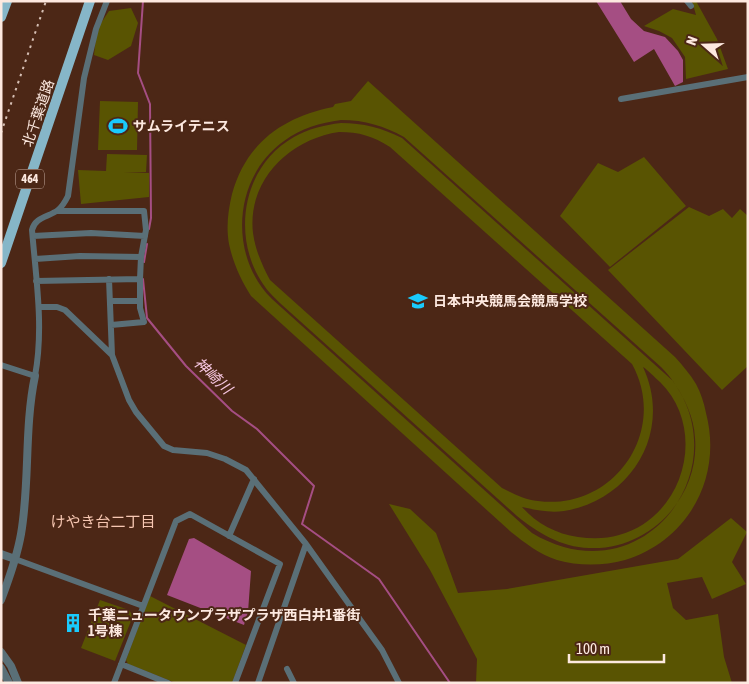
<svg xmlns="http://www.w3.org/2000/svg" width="749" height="684" font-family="'Asap Condensed','Noto Sans JP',sans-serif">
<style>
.green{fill:#595402;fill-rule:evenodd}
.water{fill:#a54e83}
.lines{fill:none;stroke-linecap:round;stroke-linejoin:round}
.stream{stroke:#a54e83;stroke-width:2}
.minor{stroke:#5a6f77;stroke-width:6}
.tertiary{stroke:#5a6f77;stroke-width:8}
.trunk{stroke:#86b6c8;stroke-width:10}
.rail{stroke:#d6bfb4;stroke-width:2;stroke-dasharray:2.5 5;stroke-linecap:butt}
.labels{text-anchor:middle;stroke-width:4;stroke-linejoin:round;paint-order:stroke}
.shield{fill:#4c2716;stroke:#c8afa3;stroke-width:1}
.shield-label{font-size:12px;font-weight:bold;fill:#fde9e0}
.street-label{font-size:14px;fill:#fde9e0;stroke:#4c2716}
.poi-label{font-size:14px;font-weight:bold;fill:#fde9e0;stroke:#4c2716;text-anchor:start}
.water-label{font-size:15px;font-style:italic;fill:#f7c7e1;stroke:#4c2716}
.neighbourhood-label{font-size:15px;fill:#f7c7b2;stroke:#4c2716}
</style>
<rect width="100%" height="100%" fill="#4c2716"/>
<path class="green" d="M692 1H696L717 39 728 69 686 79 685 57 672 38 659 31 644 26 673 9 696 15Z
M131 8 138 23 131 46 108 60 94 55 97 29 109 11Z
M368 81 675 357C683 366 690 374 696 384 701 393 704 403 706 413 723 477 688 541 625 560 603 566 578 566 557 560 539 554 525 543 511 532L251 296C241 280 233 263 229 244 226 227 228 211 232 194 246 143 283 117 333 107L335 104 351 101ZM341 120C365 120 384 126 404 137L661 367C749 457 647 602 532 533L272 299C228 256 233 177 284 141 301 128 320 123 341 120Z
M100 101 138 102 137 150H98Z
M341 123C363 123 382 128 402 138L673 381C684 397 694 417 695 438 700 497 649 551 589 548 561 547 538 533 517 516L281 304C275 298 268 292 263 284 231 237 242 166 294 137 308 129 324 125 341 123ZM339 132C359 132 373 136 390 147L632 364C669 431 614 511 538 501 525 500 514 494 502 488L270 280C262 265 255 249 253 233 247 180 290 139 339 132ZM643 367C648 370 654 377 660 382 708 429 685 517 619 535 606 539 592 539 578 537 556 534 536 523 522 507 536 510 549 513 564 511 632 500 673 431 643 367Z
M107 154 147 155 146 172H124L149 173V197L81 204 78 170 106 171Z
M644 157 686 206 610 267 560 216 598 163 618 172Z
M689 207 709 216 723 209 732 218 740 209 748 216V366L722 390 608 270Z
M389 504 410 509 436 533 458 593 507 589 678 559 731 518 747 532 732 562 746 584 712 599 702 577 667 583 673 608 686 620 718 614 724 657 732 683H476L477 659 430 570Z
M150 596 246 645 232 683H176L128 664 126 660Z
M100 600 129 610 133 616 115 661 81 648Z"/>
<path class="water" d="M596 1H620L631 19 644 31 665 37 678 51 683 60V82L675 86 654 49 634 62Z
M194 538 251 571 248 612 244 625 167 595 189 539Z"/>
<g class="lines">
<path class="stream" d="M143 1 138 73 150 104 151 218 149 229
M144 262 147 244
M143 279 147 318 186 366 232 411 257 429 314 486 302 524 379 579 450 683"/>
<path class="minor" d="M687 1 691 6
M621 99 748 77
M57 211H144L146 230 141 257 140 279V308L144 322 111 325
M33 236 91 233 145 236
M35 259 80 256 141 257
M109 279 112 355
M36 281 140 279
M110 301H140
M39 307H57L65 310 112 355 129 400 136 412 164 446 173 450 207 453 225 459 246 470 306 544 351 607 382 650 399 683
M1 365 35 376C44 328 36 279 32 230 35 217 49 217 58 210 63 206 65 202 68 196L84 78 96 29 107 1
M229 536 254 479
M15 559 143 606
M121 664 168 683
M287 669 294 683
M114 683 176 521 190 514 280 564 235 683
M258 683 306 544"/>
<path class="tertiary" d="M1 554 15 559
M1 600C9 579 17 557 21 534 30 483 24 428 35 376
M1 652 11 666 18 683
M1 668 9 683"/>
<path class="trunk" d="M1 17 7 1
M1 263 90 1"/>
<path class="rail" d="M1 133 46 1"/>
</g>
<defs>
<g id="stadium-bare" transform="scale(1.5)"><path d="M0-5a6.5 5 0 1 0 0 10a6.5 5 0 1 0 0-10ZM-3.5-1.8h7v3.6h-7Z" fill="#1acafc" stroke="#4c2716" stroke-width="2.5" paint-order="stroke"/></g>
<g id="university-bare" transform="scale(1.5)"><path d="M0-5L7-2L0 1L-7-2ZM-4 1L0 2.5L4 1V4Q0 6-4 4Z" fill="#1acafc" stroke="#4c2716" stroke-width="2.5" paint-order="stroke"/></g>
<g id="building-bare" transform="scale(1.5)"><path d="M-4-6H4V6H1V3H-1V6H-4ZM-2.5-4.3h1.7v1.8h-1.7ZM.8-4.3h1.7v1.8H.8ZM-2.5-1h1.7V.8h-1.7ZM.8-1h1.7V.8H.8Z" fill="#1acafc" stroke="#4c2716" stroke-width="2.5" paint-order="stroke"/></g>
</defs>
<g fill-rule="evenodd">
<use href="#stadium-bare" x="118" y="126"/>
<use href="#university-bare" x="418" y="301"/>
<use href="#building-bare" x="73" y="623"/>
</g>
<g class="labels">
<rect class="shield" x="16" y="169.5" width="28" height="19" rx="4"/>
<g class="shield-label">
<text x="30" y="183">464</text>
</g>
<g class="street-label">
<text transform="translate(38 113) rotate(-71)" y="5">北千葉道路</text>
</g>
<g class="poi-label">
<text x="133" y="131">サムライテニス</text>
<text x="433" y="306">日本中央競馬会競馬学校</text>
<text x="88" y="620">千葉ニュータウンプラザプラザ西白井1番街<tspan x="88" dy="16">1号棟</tspan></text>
</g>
<g class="water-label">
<text transform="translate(213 376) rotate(43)" y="5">神崎川</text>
</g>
<g class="neighbourhood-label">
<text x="103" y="527">けやき台二丁目</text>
</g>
</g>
<rect width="749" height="684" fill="none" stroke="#fde9e0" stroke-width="5"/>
<g transform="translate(704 45) rotate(290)" stroke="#4c2716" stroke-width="4" paint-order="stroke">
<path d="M0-4L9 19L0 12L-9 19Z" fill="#fde9e0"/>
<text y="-8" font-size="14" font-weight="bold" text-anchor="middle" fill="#fde9e0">N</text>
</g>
<path d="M569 654v8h95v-8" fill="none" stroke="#fde9e0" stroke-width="2.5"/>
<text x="576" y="654" font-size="15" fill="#fde9e0" stroke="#4c2716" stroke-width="4" paint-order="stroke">100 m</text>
</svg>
